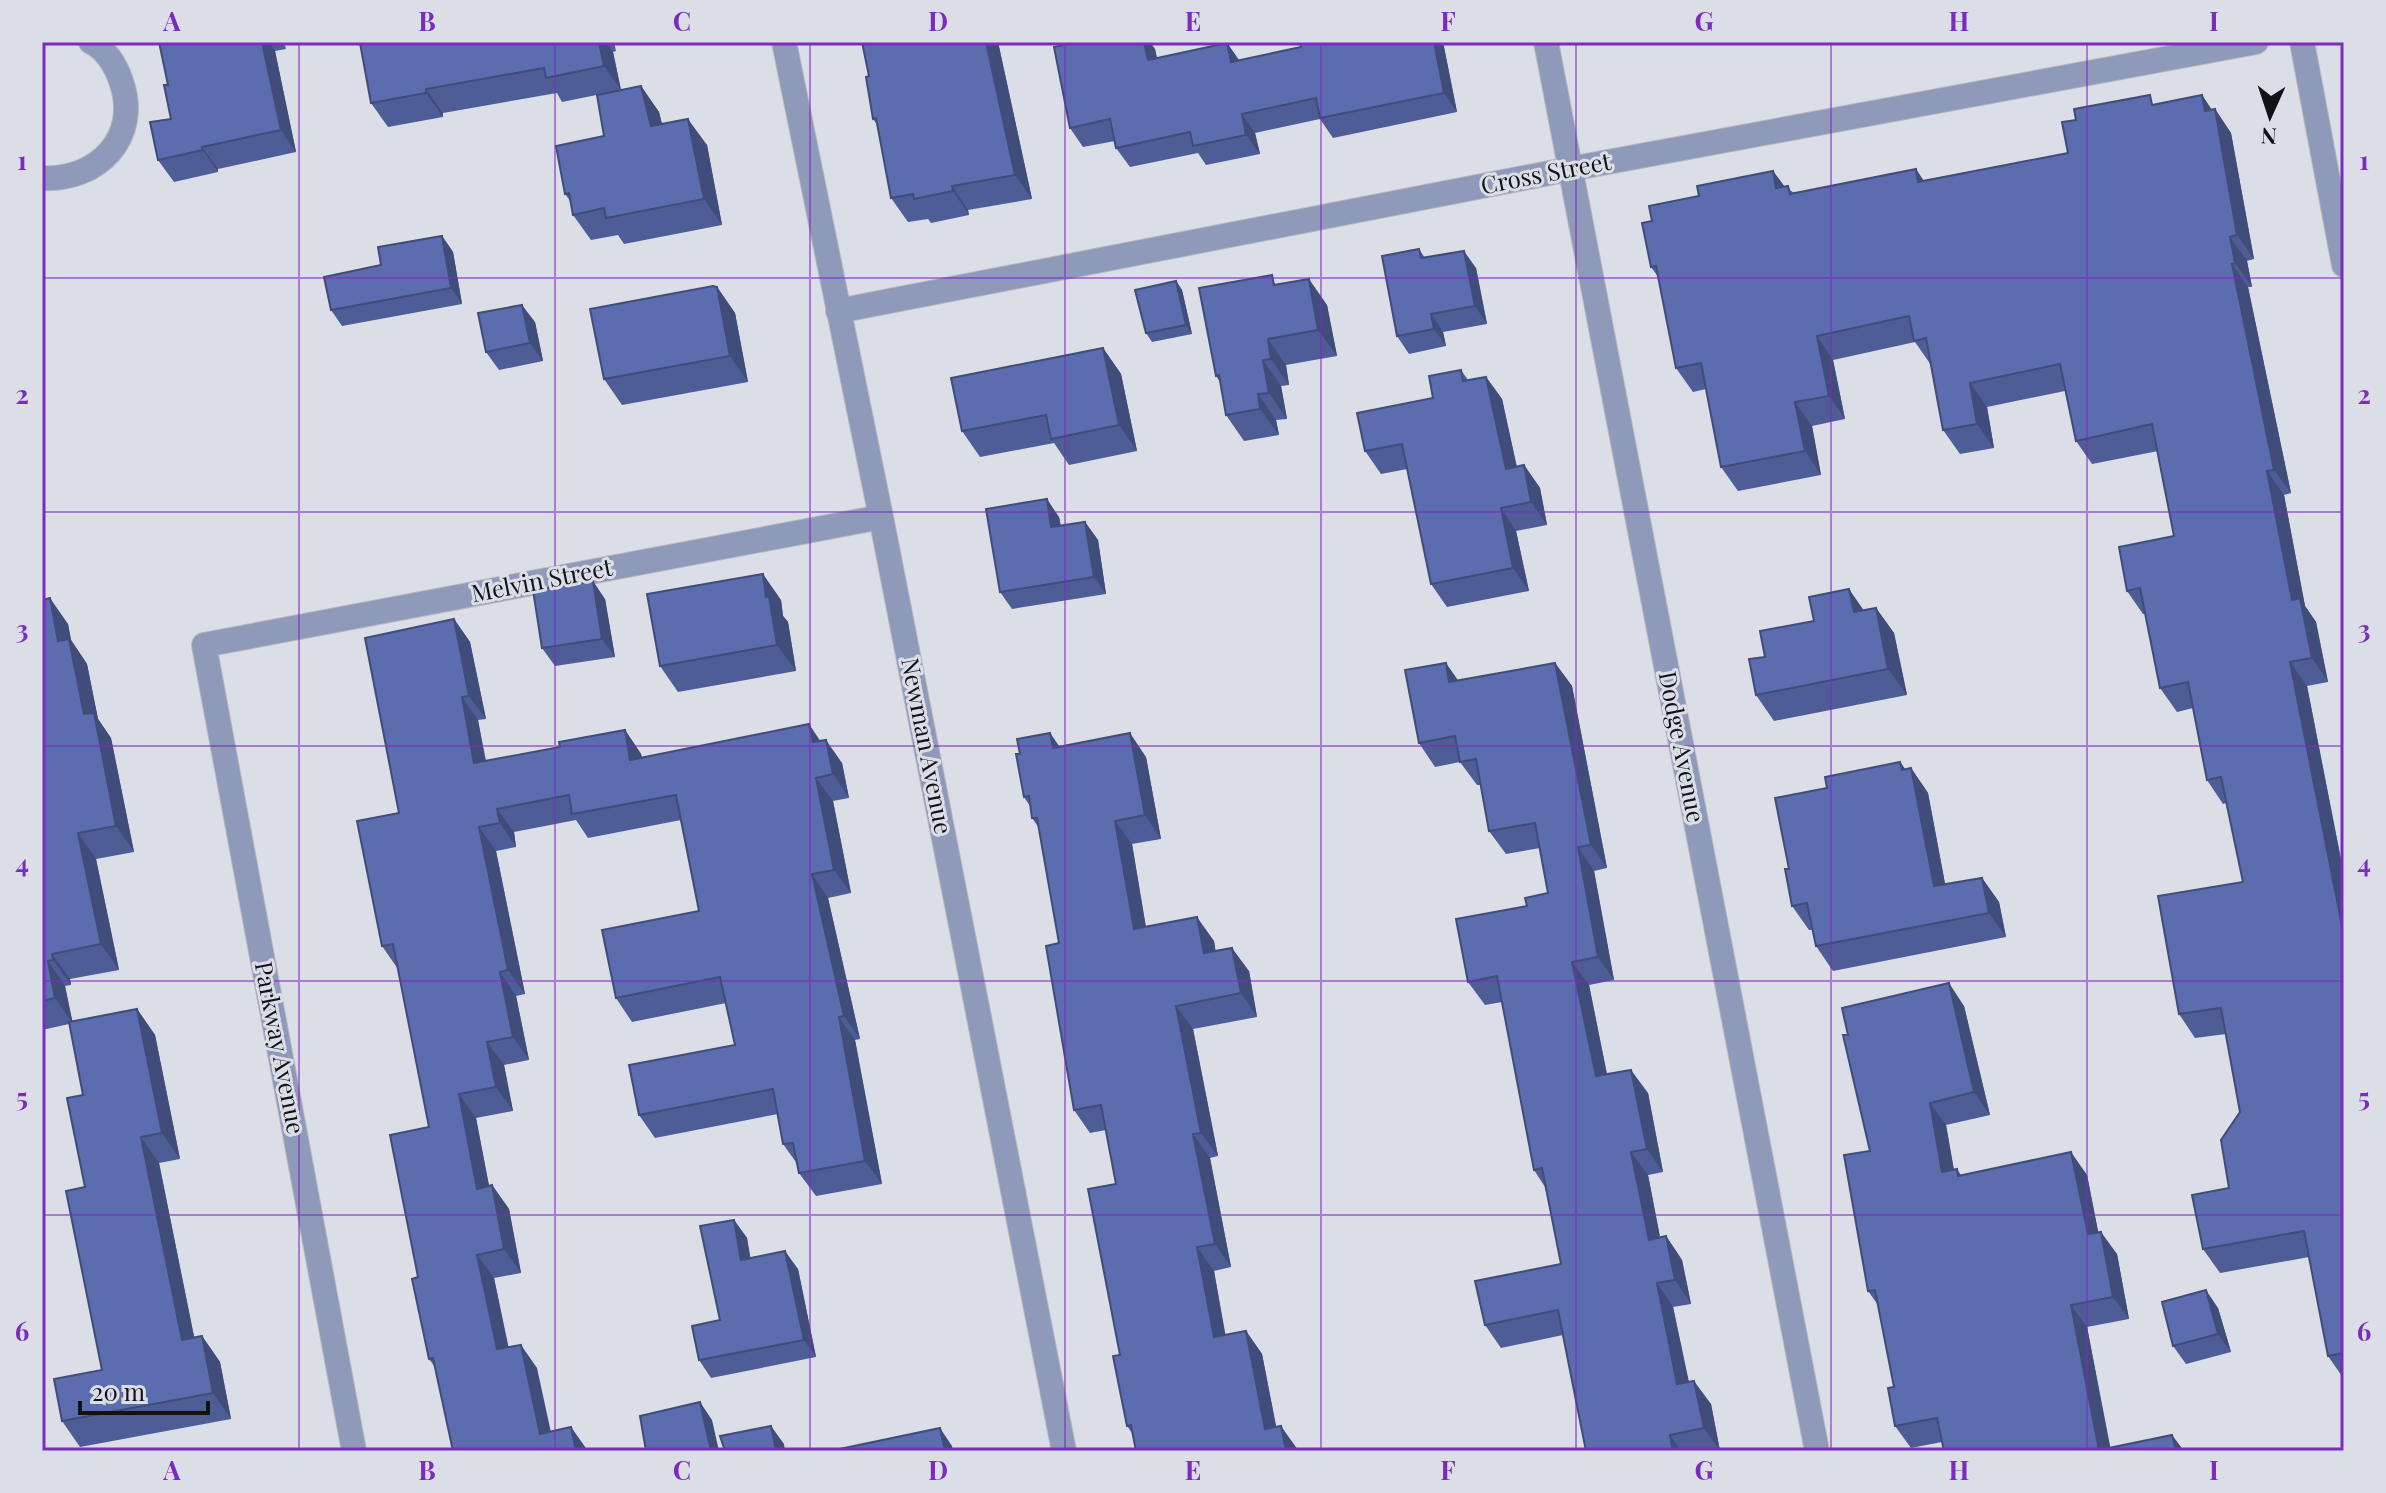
<svg xmlns="http://www.w3.org/2000/svg" width="2386" height="1493" font-family="'Playfair Display',serif">
<style>
.lines{fill:none;stroke-linecap:round;stroke-linejoin:round}
.minor-casing{stroke:#b7b9c1;stroke-width:26}
.minor{stroke:#8f99b9;stroke-width:24}
.wall{fill:#4e5d96}
.shaded-wall{fill:#404c7a}
.building{fill:#5b6caf;stroke:#404c7a;stroke-width:2}
.grid{fill:none;stroke:#7b2cbf;stroke-width:2;stroke-opacity:0.55}
.labels{text-anchor:middle;stroke-width:6;stroke-linejoin:round;paint-order:stroke}
.street-label{font-size:24px;fill:#111216;stroke:#dbdee7}
.neatline{fill:none;stroke:#7b2cbf;stroke-width:3}
.grid-label{font-size:26px;text-anchor:middle;font-weight:bold;fill:#7b2cbf}
</style>
<rect width="100%" height="100%" fill="#dbdee7"/>
<g class="lines">
<g class="minor-casing">
<path id="minor" d="M784 42 881 517 1064 1451
M1546 42 1817 1451
M2302 42 2344 265
M42 178C98 181 141 137 121 81 116 66 106 49 91 42
M838 311 1570 169 2256 42
M354 1451 204 645 881 517"/>
</g>
<use href="#minor" class="minor"/>
</g>
<path class="wall" d="M159 42H284L286 49 275 51 296 152 218 169V172L174 182 158 160 171 119 168 85Z
M367 42H614L616 51 613 52 621 90 562 102 557 93 443 113V117L388 127 371 103Z
M862 42H998L1032 199 968 210 969 215 931 223 928 219 908 222 891 198 878 126 873 119 869 76Z
M1443 42 1457 112 1333 138 1320 119 1255 133 1260 154 1206 165 1198 153 1130 167 1116 148 1115 141 1083 147 1070 128 1155 49 1157 58 1227 43 1239 60 1301 47Z
M641 86 659 112 662 124 707 145 722 225 624 244 618 235 591 240 573 215 571 202 565 194Z
M2202 95 2211 109H2215L2231 133 2254 259 2247 261 2252 287H2248L2291 493 2284 495 2305 606 2316 622 2328 682 2307 686 2344 875V1379L2328 1356 2309 1257 2220 1273 2203 1249 2229 1188 2240 1112 2226 1034 2195 1038 2179 1014 2243 882 2226 803 2223 804 2207 780 2193 708 2177 712 2160 688 2145 614H2143L2127 591 2174 536 2158 451 2092 464 2076 441 2065 391 1987 407 1994 448 1960 454 1943 430 1931 365 1915 342 1833 360 1845 419 1812 426 1821 475 1738 491 1721 467 1706 389 1693 392 1676 368 1659 278 1651 267 1652 221 1699 196 1773 171 1784 186 1794 193 1924 180 2068 153 2076 120Z
M442 236 453 252 462 304 342 326 331 310 381 265Z
M1419 249 1425 258 1476 268 1487 324 1443 332 1446 346 1409 354 1397 336Z
M1176 281 1182 290 1192 334 1152 342 1146 333Z
M1279 285 1327 305 1337 356 1286 365 1289 385 1281 386 1287 419 1276 420 1279 435 1244 441 1226 415 1220 382 1216 376Z
M717 287 735 313 748 382 622 405 604 379Z
M535 322 543 361 499 370 486 352Z
M1103 348 1121 374 1137 451 1069 465 1054 443 980 457 962 431Z
M1461 370 1468 380 1486 377 1502 399 1517 467 1524 465 1540 488 1547 525 1516 531 1529 591 1447 607 1431 584 1407 469 1381 474 1365 451 1433 398Z
M1059 517 1061 526 1085 522 1098 540 1106 594 1012 609 1000 592Z
M605 599 615 657 555 666 542 648Z
M42 600 68 624 71 640 87 664 98 719 111 738 134 852 96 859 119 970 70 979 71 985 65 986 72 1021 137 1009 155 1035 180 1159 159 1163 194 1337 202 1336 220 1362 231 1419 80 1447 62 1421 102 1370 85 1187 83 1095 69 1024 42 1030Z
M781 600 783 616 788 622 796 671 678 692 660 666Z
M1876 608 1894 633 1907 695 1774 721 1756 695 1765 657 1864 610Z
M454 619 470 642 486 719 478 720 486 761 560 747 625 730 641 754 642 757 820 741 842 763 849 798 833 801 851 893 828 898 860 1039 855 1040 882 1184 816 1196 799 1173 798 1165 783 1144 778 1114 655 1138 639 1115 735 1045 726 1003 632 1022 616 998 699 911 681 820 588 838 576 820 514 832 516 847 496 851 525 994 516 996 529 1060 504 1065 513 1111 476 1118 489 1186 492 1185 509 1209 521 1273 494 1278 508 1347 537 1368 453 1451 435 1367 429 1359 418 1277 429 1127 398 969 382 946 399 813Z
M1555 663 1572 686 1607 868 1594 871 1614 980 1589 985 1607 1074 1648 1093 1663 1172 1648 1175 1660 1237 1666 1236 1682 1260 1691 1304 1673 1307 1689 1382 1711 1404 1720 1451H1586L1563 1335 1501 1348 1485 1325 1561 1264 1545 1187 1534 1170 1502 1002 1485 1005 1468 982 1527 906 1548 893 1540 848 1506 854 1489 831 1481 785H1477L1460 762 1435 767 1419 743 1458 681Z
M1050 733 1059 746 1146 757 1161 839 1132 844 1146 927 1214 941 1215 951 1249 971 1257 1017 1193 1029 1218 1156 1210 1158 1231 1267 1214 1271 1225 1335 1246 1331 1262 1354 1276 1427 1298 1451H1136L1132 1433 1127 1426 1120 1355 1116 1184 1106 1130 1090 1133 1074 1110 1059 943 1039 828 1032 818 1030 806 1024 797 1020 754Z
M1900 762 1905 769 1911 768 1928 793 1945 884 1982 878 1999 902 2006 937 1833 971 1816 946 1812 930H1809L1792 906 1827 788Z
M1964 1006 1990 1115 1946 1125 1954 1170 1957 1169 1961 1175H2087L2098 1232 2117 1254 2129 1319 2087 1327 2110 1448 2184 1451 1942 1442 1911 1448 1895 1426 1894 1387 1878 1305 1868 1291 1870 1151 1848 1035Z
M734 1220 747 1238 750 1258 798 1269 816 1357 711 1378 699 1360 720 1320Z
M2218 1308 2231 1352 2186 1364 2173 1346Z"/>
<path class="shaded-wall" d="M262 42H269L275 51 296 152 281 130Z
M599 42H606L613 52 621 90 604 66Z
M986 42H998L1032 199 1015 175Z
M1144 42H1150L1155 49 1161 79 1148 60Z
M1434 42H1443L1457 112 1444 93Z
M1227 43 1240 62H1231Z
M641 86 659 112 669 152 651 126Z
M426 89 443 113V117L426 93Z
M2202 95 2216 116 2215 109 2231 133 2254 259 2237 235Z
M1242 114 1255 133 1260 154 1246 135Z
M688 119 707 145 722 225 704 199Z
M202 147 218 169V172L203 150Z
M1916 169 1932 193 1918 182Z
M1773 171 1790 194 1776 188Z
M952 186 968 210 969 215 953 191Z
M442 236 453 252 462 304 451 288Z
M2230 237 2247 261 2252 287 2235 263Z
M1464 251 1476 268 1487 324 1475 306Z
M2232 264 2248 287 2291 493 2274 470Z
M1309 279 1327 305 1337 356 1318 330Z
M1176 281 1182 290 1192 334 1186 325Z
M717 287 735 313 748 382 730 356Z
M522 305 535 322 543 361 530 343Z
M1431 314 1443 332 1446 346 1434 329Z
M1817 336 1833 360 1845 419 1829 396Z
M1268 339 1286 365 1289 385 1271 359Z
M1103 348 1121 374 1137 451 1119 425Z
M1263 360 1281 386 1287 419 1269 393Z
M1486 377 1502 399 1522 492 1506 469Z
M1970 383 1987 407 1994 448 1977 424Z
M1258 394 1276 420 1279 435 1260 409Z
M1795 402 1812 426 1821 475 1805 451Z
M1524 465 1540 488 1547 525 1531 502Z
M2267 471 2284 495 2305 606 2316 622 2328 682 2312 658 2292 600Z
M1047 499 1059 517 1064 545 1051 527Z
M1501 508 1516 531 1529 591 1513 568Z
M1085 522 1098 540 1106 594 1094 577Z
M763 574 781 600 783 616 788 622 796 671 777 645 766 597Z
M593 581 605 599 615 657 602 639Z
M1849 589 1867 615 1854 612Z
M50 598 68 624 71 640 87 664 98 719 111 738 134 852 116 826 84 714 58 641Z
M1876 608 1894 633 1907 695 1888 669Z
M454 619 470 642 486 719 469 696Z
M2290 662 2307 686 2344 875V936Z
M1446 663 1462 686 1449 682Z
M1555 663 1572 686 1607 868 1591 845Z
M462 697 478 720 490 787 474 763Z
M809 724 825 748 813 742Z
M625 730 641 754 647 783 630 760Z
M1050 733 1066 757 1053 748Z
M1130 733 1146 757 1161 839 1145 815Z
M826 740 842 763 849 798 833 774Z
M1900 762 1913 780 1911 768 1928 793 1950 910 1934 886Z
M816 778 833 801 851 893 834 870Z
M497 809 514 832 516 847 500 823Z
M1115 821 1132 844 1150 953 1134 929Z
M479 827 496 851 525 994 508 970Z
M78 833 96 859 119 970 101 944Z
M1578 847 1594 871 1614 980 1598 957Z
M812 874 828 898 860 1039 844 1016Z
M1982 878 1999 902 2006 937 1989 913Z
M1197 917 1214 941 1220 977 1204 953Z
M1232 948 1249 971 1257 1017 1241 993Z
M52 954 70 979 71 985 53 960Z
M48 961 65 986 73 1024 55 998Z
M1572 962 1589 985 1612 1100 1596 1076Z
M500 972 516 996 529 1060 513 1037Z
M1949 983 1964 1006 1990 1115 1974 1092Z
M1176 1006 1193 1029 1218 1156 1201 1133Z
M137 1009 155 1035 180 1159 162 1133Z
M839 1017 855 1040 882 1184 865 1161Z
M487 1042 504 1065 513 1111 496 1087Z
M1631 1070 1648 1093 1663 1172 1647 1149Z
M459 1094 476 1118 494 1212 477 1189Z
M1930 1103 1946 1125 1958 1194 1942 1172Z
M1193 1134 1210 1158 1231 1267 1215 1244Z
M141 1137 159 1163 200 1366 182 1340Z
M1631 1152 1648 1175 1665 1263 1649 1240Z
M2071 1152 2087 1175 2103 1256 2088 1234Z
M492 1185 509 1209 521 1273 504 1249Z
M734 1220 747 1238 754 1278 741 1260Z
M2101 1232 2117 1254 2129 1319 2113 1297Z
M1666 1236 1682 1260 1691 1304 1675 1280Z
M1197 1247 1214 1271 1230 1360 1214 1337Z
M785 1251 798 1269 816 1357 804 1340Z
M477 1255 494 1278 514 1373 497 1349Z
M1657 1283 1673 1307 1694 1408 1677 1384Z
M2206 1290 2218 1308 2231 1352 2218 1334Z
M2071 1305 2087 1327 2111 1451H2100Z
M1246 1331 1262 1354 1281 1451 1265 1429Z
M202 1336 220 1362 231 1419 213 1393Z
M521 1345 537 1368 555 1451 540 1434Z
M1694 1381 1711 1404 1720 1451 1704 1428Z
M700 1402 712 1420 719 1451H711Z
M771 1426 784 1444 785 1451H776Z
M1281 1426 1298 1450V1451H1286Z
M571 1427 588 1451H576Z
M940 1428 952 1446 953 1451H945Z
M1670 1435 1681 1451H1673Z
M2172 1435 2184 1451H2176Z"/>
<path class="building" d="M159 42H262L281 130 202 147 203 150 158 160 150 122 171 119 164 85H168Z
M367 42H599L604 66 546 78 544 68 426 89V93L371 103 360 43Z
M862 42H986L1015 175 952 186 953 191 914 199 913 194 891 198 876 118 873 119 866 77 869 76Z
M1078 42H1144L1148 60 1227 43 1231 62 1301 47 1300 42H1434L1444 93 1320 118 1316 98 1242 114 1246 135 1193 146 1190 132 1116 148 1110 119 1070 128 1054 47Z
M641 86 651 126 688 119 704 199 606 218 604 208 573 215 569 193 565 194 556 146 604 136 597 95Z
M2150 95 2152 105 2202 95 2205 111 2215 109 2237 235 2230 237 2235 263 2232 264 2274 470 2267 471 2292 600 2300 598 2312 658 2290 662 2344 936V1353L2328 1356 2304 1231 2203 1249 2192 1195 2229 1188 2221 1140 2240 1112 2221 1008 2179 1014 2158 896 2243 882 2221 777 2207 780 2188 682 2160 688 2140 588 2127 591 2119 547 2174 536 2152 424 2076 441 2060 364 1970 383 1977 424 1943 430 1926 338 1914 341 1909 316 1817 336 1829 396 1795 402 1805 451 1721 467 1701 363 1676 368 1656 266 1651 267 1642 223 1652 221 1649 206 1699 196 1697 186 1773 171 1776 188 1788 186 1790 194 1916 169 1918 182 2068 153 2062 122 2076 120 2074 109Z
M442 236 451 288 331 310 324 277 381 265 378 247Z
M1419 249 1421 258 1464 251 1475 306 1431 314 1434 329 1397 336 1382 256Z
M1272 275 1274 285 1309 279 1318 330 1268 339 1271 359 1263 360 1269 393 1258 394 1260 409 1226 415 1219 375 1216 376 1199 288Z
M1176 281 1186 325 1146 333 1135 290Z
M713 286 717 287 730 356 604 379 590 309Z
M522 305 530 343 486 352 478 313Z
M1103 348 1119 425 1051 439 1046 415 962 431 951 378Z
M1461 370 1463 381 1486 377 1506 469 1524 465 1531 502 1501 508 1513 568 1431 584 1402 444 1365 451 1357 413 1433 398 1429 376Z
M1047 499 1051 527 1085 522 1094 577 1000 592 986 509Z
M763 574 766 597 769 596 777 645 660 666 647 594Z
M593 581 602 639 542 648 533 590Z
M1849 589 1854 612 1876 608 1888 669 1756 695 1749 659 1765 657 1760 631 1814 621 1809 597Z
M50 598 58 641 69 639 84 714 94 713 116 826 78 833 101 944 52 954 53 960 48 961 55 998 42 1001V600Z
M454 619 469 696 462 697 474 763 560 747 559 742 625 730 630 760 809 724 813 742 826 740 833 774 816 778 834 870 812 874 844 1016 839 1017 865 1161 799 1173 793 1143 783 1144 773 1089 639 1115 629 1065 735 1045 720 977 616 998 602 930 699 911 676 795 572 814 569 795 497 809 500 823 479 827 508 970 500 972 513 1037 487 1042 496 1087 459 1094 477 1189 492 1185 504 1249 477 1255 497 1349 521 1345 540 1434 571 1427 576 1451H453L433 1358 429 1359 412 1279 418 1277 390 1135 429 1127 393 944 382 946 357 821 399 813 365 638Z
M1446 663 1449 682 1555 663 1591 845 1578 847 1598 957 1572 962 1596 1076 1631 1070 1647 1149 1631 1152 1649 1240 1666 1236 1675 1280 1657 1283 1677 1384 1694 1381 1704 1428 1670 1435 1673 1451H1586L1558 1310 1485 1325 1475 1281 1561 1264 1542 1168 1534 1170 1497 976 1468 982 1456 919 1527 906 1525 898 1548 893 1535 823 1489 831 1476 759 1460 762 1455 736 1419 743 1405 670Z
M1050 733 1053 748 1130 733 1145 815 1115 821 1134 929 1197 917 1204 953 1232 948 1241 993 1176 1006 1201 1133 1193 1134 1215 1244 1197 1247 1214 1337 1246 1331 1265 1429 1281 1426 1286 1451H1136L1131 1425 1127 1426 1113 1356 1120 1355 1088 1189 1116 1184 1101 1105 1074 1110 1046 946 1059 943 1037 818H1032L1029 796 1024 797 1016 754H1020L1017 739Z
M1900 762 1902 770 1911 768 1934 886 1982 878 1989 913 1816 946 1807 903 1792 906 1785 869H1789L1775 798 1827 788 1825 777Z
M1949 983 1974 1092 1930 1103 1942 1172 1957 1169 1958 1176 2071 1152 2088 1234 2101 1232 2113 1297 2071 1305 2099 1450 2172 1435 2176 1451H1944L1937 1418 1895 1426 1888 1388 1894 1387 1875 1290 1868 1291 1844 1155 1870 1151 1843 1035H1848L1842 1008Z
M137 1009 162 1133 141 1137 182 1340 202 1336 213 1393 62 1421 54 1379 102 1370 66 1191 85 1187 67 1098 83 1095 69 1022Z
M734 1220 741 1260 785 1251 804 1340 699 1360 692 1326 720 1320 700 1226Z
M2206 1290 2218 1334 2173 1346 2162 1302Z
M700 1402 711 1451H646L640 1416Z
M771 1426 776 1451H725L720 1436Z
M940 1428 945 1451H830Z"/>
<path class="grid" d="M299 42V1451M555 42V1451M810 42V1451M1065 42V1451M1321 42V1451M1576 42V1451M1831 42V1451M2087 42V1451M42 278H2344M42 512H2344M42 746H2344M42 981H2344M42 1215H2344"/>
<g class="labels">
<g class="street-label">
<text transform="translate(1546 174) rotate(-11)" y="8">Cross Street</text>
<text transform="translate(542 581) rotate(-11)" y="8">Melvin Street</text>
<text transform="translate(926 746) rotate(79)" y="8">Newman Avenue</text>
<text transform="translate(1681 747) rotate(79)" y="8">Dodge Avenue</text>
<text transform="translate(279 1048) rotate(79)" y="8">Parkway Avenue</text>
</g>
</g>
<rect width="2386" height="1493" fill="none" stroke="#dbdee7" stroke-width="88"/>
<g transform="translate(2270 116) rotate(183)" stroke="#dbdee7" stroke-width="6" paint-order="stroke">
<path d="M0-6L14 30L0 20L-14 30Z" fill="#111216"/>
<text y="-12" font-size="22" font-weight="bold" text-anchor="middle" fill="#111216">N</text>
</g>
<path d="M80 1401v12h128v-12" fill="none" stroke="#111216" stroke-width="4"/>
<text x="92" y="1401" font-size="24" fill="#111216" stroke="#dbdee7" stroke-width="6" paint-order="stroke">20 m</text>
<rect x="44" y="44" width="2298" height="1405" class="neatline"/>
<g class="grid-label">
<text x="172" y="31">A</text>
<text x="427" y="31">B</text>
<text x="682" y="31">C</text>
<text x="938" y="31">D</text>
<text x="1193" y="31">E</text>
<text x="1448" y="31">F</text>
<text x="1704" y="31">G</text>
<text x="1959" y="31">H</text>
<text x="2214" y="31">I</text>
<text x="22" y="170">1</text>
<text x="2364" y="170">1</text>
<text x="22" y="404">2</text>
<text x="2364" y="404">2</text>
<text x="22" y="639">3</text>
<text x="2364" y="639">3</text>
<text x="22" y="873">4</text>
<text x="2364" y="873">4</text>
<text x="22" y="1107">5</text>
<text x="2364" y="1107">5</text>
<text x="22" y="1341">6</text>
<text x="2364" y="1341">6</text>
<text x="172" y="1480">A</text>
<text x="427" y="1480">B</text>
<text x="682" y="1480">C</text>
<text x="938" y="1480">D</text>
<text x="1193" y="1480">E</text>
<text x="1448" y="1480">F</text>
<text x="1704" y="1480">G</text>
<text x="1959" y="1480">H</text>
<text x="2214" y="1480">I</text>
</g>
</svg>
